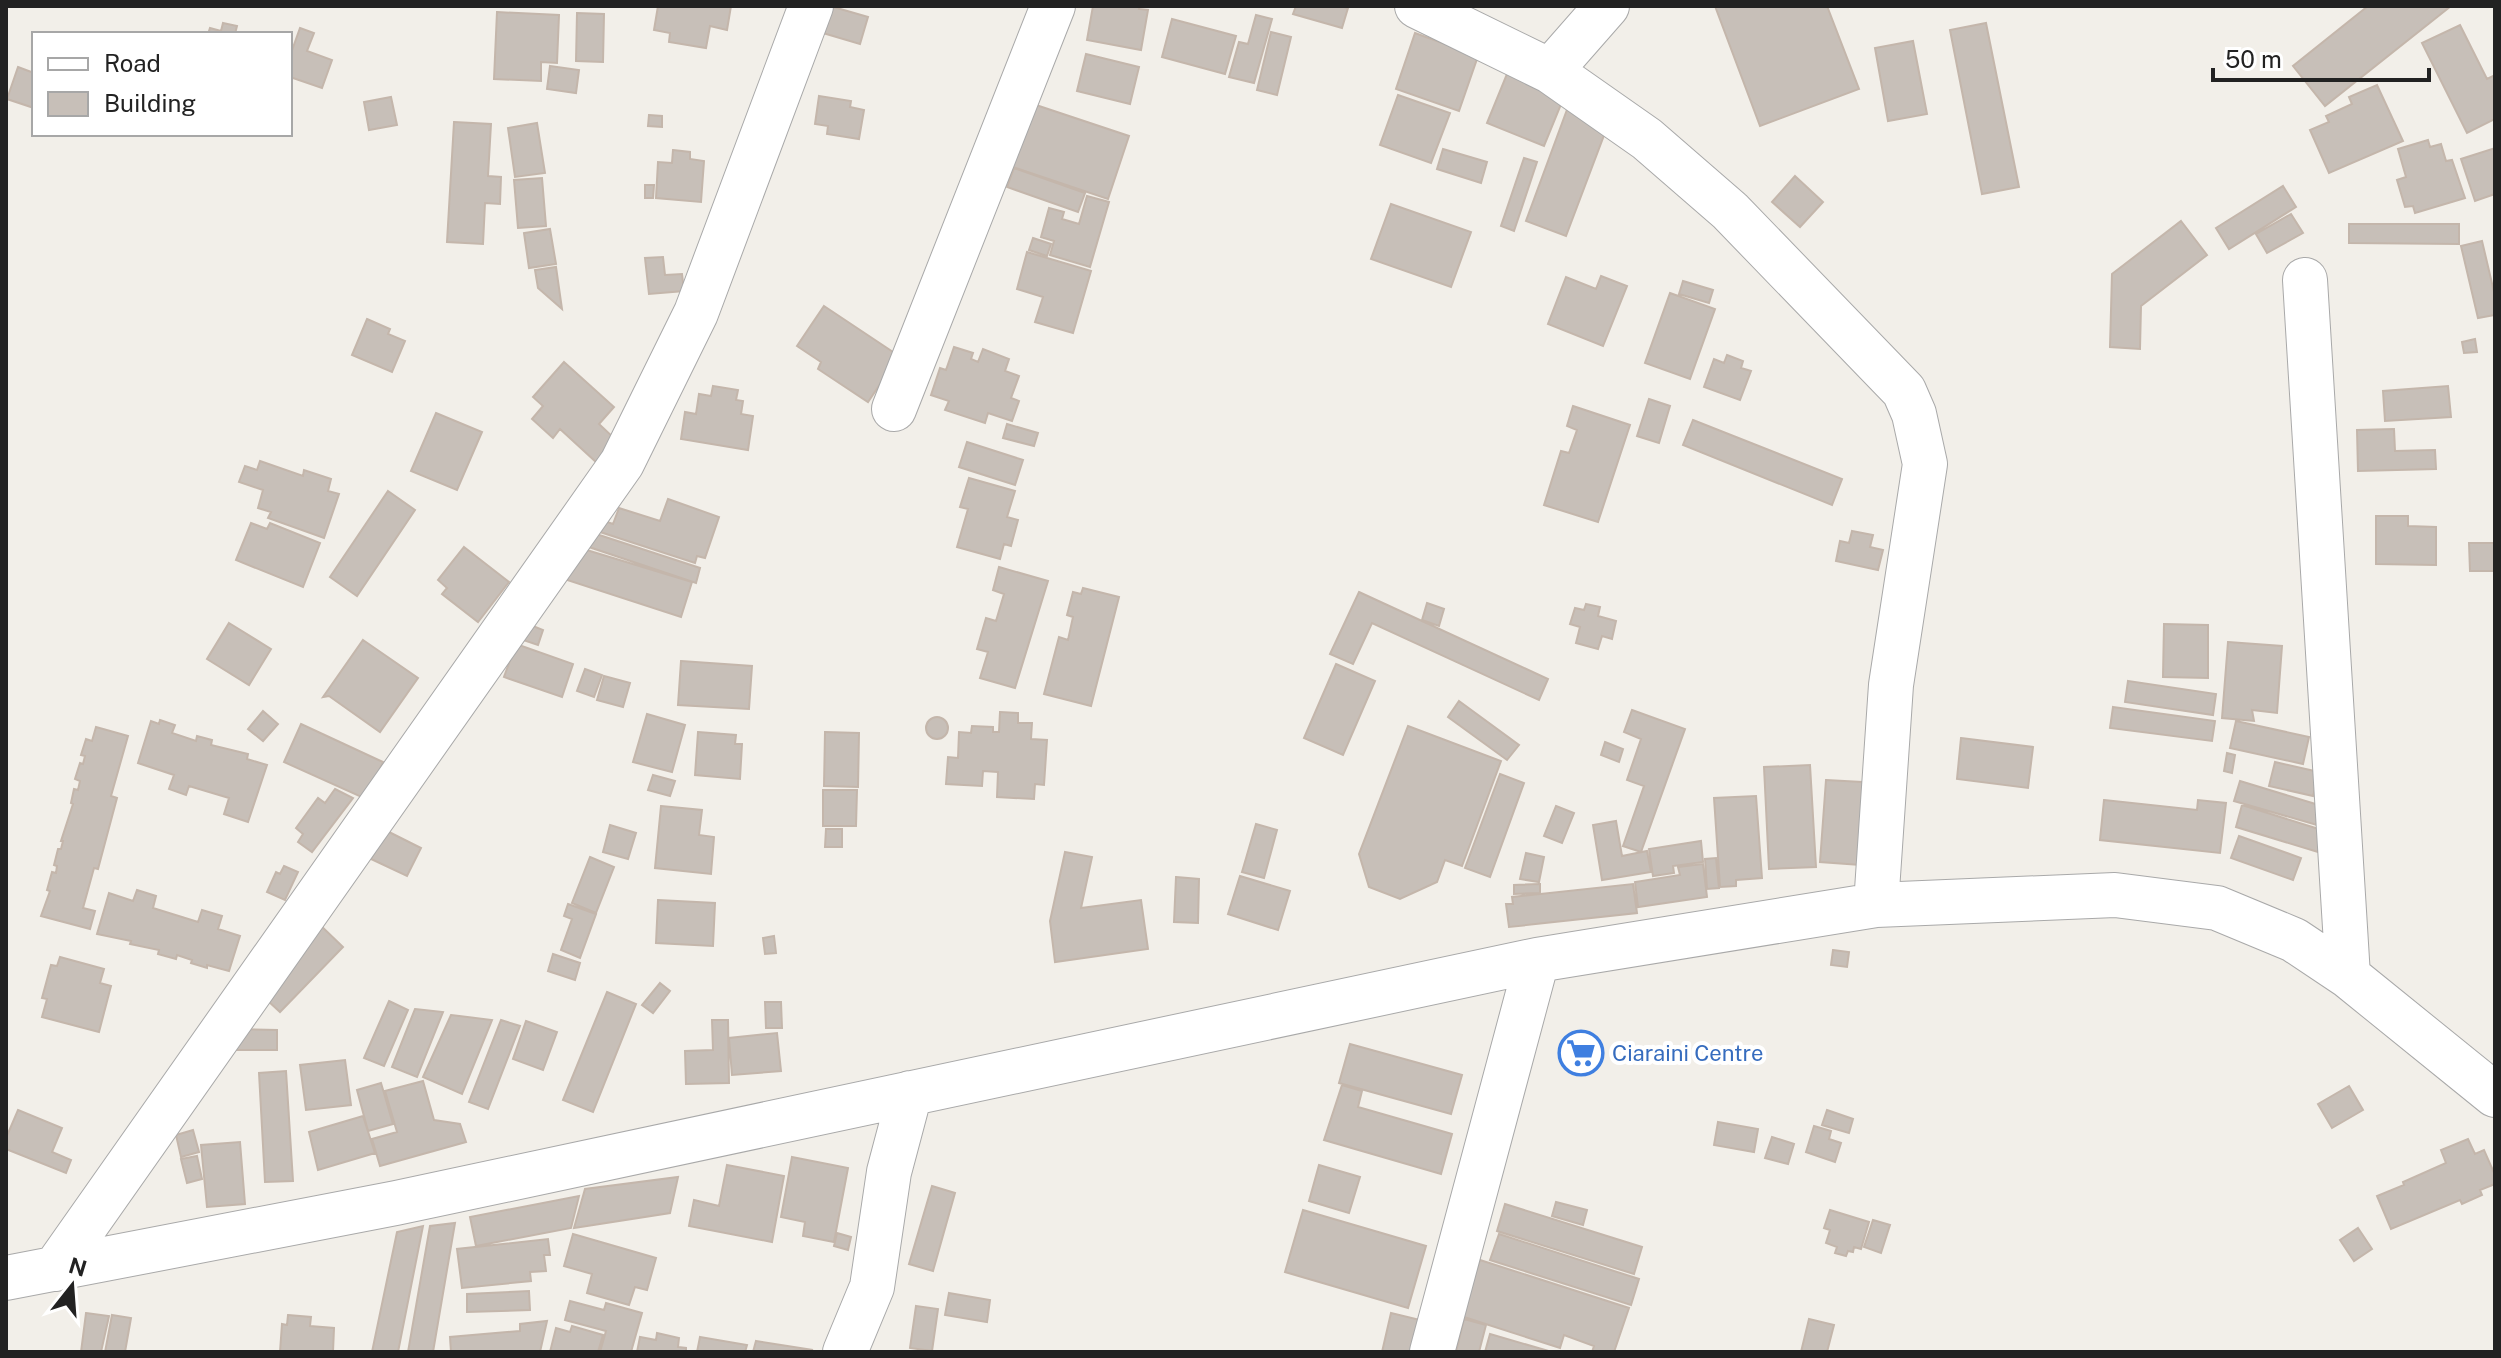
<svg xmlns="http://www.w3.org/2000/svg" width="2501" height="1358" font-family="'Public Sans',sans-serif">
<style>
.building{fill:#c7bfb8;stroke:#c4b6ab;stroke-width:2}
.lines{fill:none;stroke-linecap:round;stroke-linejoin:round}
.minor-casing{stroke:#a9a9a9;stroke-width:46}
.minor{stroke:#fff;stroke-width:44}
.labels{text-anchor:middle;stroke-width:8;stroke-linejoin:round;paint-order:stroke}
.shop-label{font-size:22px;fill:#366cbe;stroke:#fff;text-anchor:start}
</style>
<rect width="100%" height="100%" fill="#f2efe9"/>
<path class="building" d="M658 6H731L727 30 710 26 706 48 669 42 670 33 654 30Z
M830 6 868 17 860 44 806 28Z
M1093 6H1140L1139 9 1148 10 1141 50 1087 40Z
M1296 6H1340L1348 8 1342 28 1293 14Z
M1715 6H1827L1859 89 1760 126Z
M2368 6H2451L2325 106 2293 66Z
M497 12 559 15 557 63 541 62V81L494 79Z
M577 13 604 14 603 62 576 61Z
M1256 15 1272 19 1254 83 1229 77 1239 42 1248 44Z
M1172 19 1236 36 1225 74 1162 57Z
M223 23 237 26 235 34H208L210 28 221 31Z
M1986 23 2019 187 1982 194 1950 30Z
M2460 25 2487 79 2495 75V119L2467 133 2422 43Z
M300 28 314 33 307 51 332 60 322 88 290 77V56Z
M1271 32 1291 37 1277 95 1257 90Z
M1415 33 1478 56 1459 111 1396 89Z
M1913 41 1927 114 1888 121 1875 48Z
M1086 54 1139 67 1130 104 1077 91Z
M550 66 579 70 576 93 547 89Z
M18 67 34 73V108L7 99Z
M1509 69 1566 92 1544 146 1487 123Z
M2377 85 2403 141 2329 173 2310 130 2329 122 2326 116 2352 104 2349 97Z
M1398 95 1450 113 1431 163 1380 145Z
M819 96 851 101 850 107 864 110 859 139 827 134 828 126 815 124Z
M391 97 397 125 369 130 364 102Z
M1024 101 1129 136 1108 199 1013 167 1008 182 998 179Z
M1568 107 1609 122 1566 236 1526 221Z
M649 115 662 116V127L648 126Z
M454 122 491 124 488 176 501 177 500 204 485 203 483 244 447 242Z
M537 123 545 173 515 177 508 128Z
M2428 140 2430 147 2441 144 2446 161 2452 160 2465 198 2415 213 2413 206 2405 207 2397 180 2406 177 2398 149Z
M2495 148V194L2475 201 2461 159Z
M1443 149 1487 162 1481 183 1437 169Z
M673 150 690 152V159L704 161 701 202 656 198 658 162 672 163Z
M1524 158 1537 162 1514 231 1501 226Z
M1014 168 1085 193 1078 212 1007 187Z
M1795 176 1823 202 1800 227 1772 202Z
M542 178 546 226 518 228 514 180Z
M645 185H654L653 198H645Z
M2283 186 2296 207 2229 249 2216 228Z
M1087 196 1109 202 1090 267 1050 255 1054 241 1041 237 1049 208 1064 212 1062 219 1079 224Z
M1391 204 1471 232 1451 287 1371 259Z
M2291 214 2303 233 2267 253 2256 234Z
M2181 221 2207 255 2141 306 2140 349 2110 347 2112 274Z
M2349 224H2459V244L2349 243Z
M550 229 556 264 529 268 524 233Z
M1033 238 1051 244 1047 256 1029 250Z
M2482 241 2495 296V315L2478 318 2461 246Z
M1027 252 1091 271 1073 333 1035 322 1043 297 1017 289Z
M663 257 665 275 682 274 684 291 649 294 645 258Z
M556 267 562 309 538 288 535 270Z
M1601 276 1627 286 1603 346 1548 324 1566 277 1596 289Z
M1683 281 1713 290 1709 303 1679 294Z
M1670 293 1715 309 1690 379 1645 363Z
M824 306 899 356 868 402 818 369 821 362 797 346Z
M367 319 390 329 388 334 405 341 392 372 352 355Z
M2475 339 2477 352 2464 353 2462 342Z
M954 347 973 353 971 359 978 362 983 349 1009 359 1005 371 1019 376 1011 398 1019 401 1012 421 988 413 985 423 945 410 949 401 931 395 940 368 946 370Z
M1727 355 1743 361 1741 368 1751 371 1740 400 1704 387 1714 359 1724 363Z
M564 362 614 407 599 424 616 440 596 462 560 429 553 438 532 419 543 406 533 397Z
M713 386 738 390 736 400 743 401 741 414 753 416 748 450 681 439 685 412 696 414 699 394 711 396Z
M2448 386 2451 417 2385 421 2383 391Z
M1649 399 1670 406 1659 443 1637 436Z
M1573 406 1630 425 1598 522 1544 505 1561 451 1569 453 1577 430 1567 426Z
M436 413 482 432 457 490 411 471Z
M1693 420 1842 479 1832 505 1683 445Z
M1007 424 1038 433 1034 446 1003 438Z
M2394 429 2395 451 2435 450 2436 469 2358 471 2357 430Z
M967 442 1023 460 1015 485 959 467Z
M260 461 303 476 304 470 331 479 328 491 339 494 324 538 268 518 271 512 258 508 263 490 239 482 245 466 257 470Z
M969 478 1015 491 1007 517 1018 520 1011 546 1004 544 1000 559 957 547 968 509 960 507Z
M388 491 415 510 357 596 330 577Z
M668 499 719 517 705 558 697 556 695 563 594 530 598 519 613 524 619 508 660 521Z
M2376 516H2408V526L2436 527V565L2376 564Z
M251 523 267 529 270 523 320 543 303 587 236 560Z
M587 531 700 568 696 583 583 545Z
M1852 531 1873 535 1870 547 1883 550 1878 570 1836 561 1840 541 1849 543Z
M2469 543H2495V571H2470Z
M464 547 509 582 478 622 442 594 447 588 438 580Z
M580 548 692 582 681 617 561 578Z
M999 567 1048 581 1015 688 980 678 988 652 977 649 986 618 996 621 1004 594 993 590Z
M1083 588 1119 597 1091 706 1044 694 1059 637 1068 640 1073 617 1067 615 1073 592 1081 594Z
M1359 592 1548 679 1539 700 1372 623 1353 664 1330 654Z
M1427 603 1444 609 1439 626 1422 620Z
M1586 604 1600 607 1598 616 1616 621 1612 639 1602 636 1598 649 1576 643 1580 627 1570 624 1575 608 1584 610Z
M523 622 543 630 538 645 517 638Z
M229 623 271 649 249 685 207 659Z
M2164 624 2208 625V678L2163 677Z
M363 640 418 678 380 732 329 696 323 697Z
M2228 642 2282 646 2277 713 2252 710 2254 721 2222 718Z
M516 644 573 664 562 697 504 677Z
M681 661 752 666 749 709 678 705Z
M1336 664 1375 681 1343 755 1304 738Z
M585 669 602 675 594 697 577 691Z
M604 676 630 683 623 707 597 700Z
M2128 681 2216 694 2213 715 2125 702Z
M1459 701 1519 745 1507 760 1448 717Z
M2113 707 2215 721 2212 741 2110 728Z
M1632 710 1685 729 1641 852 1623 846 1644 786 1627 780 1641 739 1624 732Z
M263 711 278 724 263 741 248 729Z
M1000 712 1018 713V723H1032L1031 739 1047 740 1044 785 1035 784 1034 799 997 797 998 772 983 771 982 786 946 784 948 757 958 758 959 732 971 733 972 726 993 727V732H999Z
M647 714 685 725 672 772 633 762Z
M926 728a11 11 0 1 1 22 0a11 11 0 1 1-22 0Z
M160 720 175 725 172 733 196 741 197 736 212 740 211 745 248 754 247 759 267 765 248 822 224 814 229 798 189 786 186 795 169 789 174 775 138 763 151 721 159 724Z
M2236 721 2309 737 2303 764 2230 748Z
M301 724 383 762 366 799 284 762Z
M1408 726 1501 761 1462 866 1445 860 1437 882 1400 899 1369 887 1359 854Z
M96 727 128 736 111 796 117 798 98 869 94 868 83 908 95 911 90 929 41 916 50 891 47 890 52 872 56 873 57 866 54 865 58 849H61L63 841H61L73 804 71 803 74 789 78 790 80 781 75 779 80 763 83 764 85 756 81 755 86 739 92 741Z
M698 732 736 735 735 744H742L740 779 695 775Z
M825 732 859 733 858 787 824 786Z
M1961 738 2033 747 2028 788 1957 779Z
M1605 742 1623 749 1619 762 1601 755Z
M2227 753 2235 755 2232 773 2224 771Z
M2275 762 2319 772 2313 796 2269 786Z
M1810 765 1816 867 1769 869 1764 767Z
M1500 774 1524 783 1490 877 1465 868Z
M653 775 675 781 670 796 648 790Z
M1826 780 1880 783 1874 866 1820 862Z
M2240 781 2322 806 2317 825 2234 801Z
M335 789 353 798 312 852 298 842 303 834 296 828 318 798 325 803Z
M823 790H857L856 826H823Z
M1756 796 1762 878 1736 880V886L1720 887 1714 798Z
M2104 800 2197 810 2198 800 2226 803 2220 853 2100 840Z
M2242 805 2325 831 2318 852 2236 827Z
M661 806 702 810 699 835 714 837 711 874 655 868Z
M1556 806 1574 813 1562 843 1544 836Z
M1616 821 1622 856 1647 851 1651 872 1602 880 1593 825Z
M1256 824 1277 830 1264 878 1242 872Z
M610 825 636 833 628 859 603 852Z
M826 829H842V847H825Z
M385 830 421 848 407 876 371 859Z
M2239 836 2301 858 2293 880 2231 858Z
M1701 841 1703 862 1673 866 1674 873 1653 876 1649 849Z
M1065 852 1092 857 1081 908 1141 900 1148 949 1055 962 1050 921Z
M1526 853 1544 857 1539 882 1520 879Z
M590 857 614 867 596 913 572 903Z
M1716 858 1719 888 1707 889 1705 859Z
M1703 864 1707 897 1638 907 1635 882 1680 875 1678 867Z
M284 866 298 872 285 900 267 892 276 872 280 874Z
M1240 876 1290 891 1278 930 1228 914Z
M1176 877 1199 879 1198 923 1174 922Z
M1540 884V893L1514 894V885Z
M1633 884 1637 913 1509 927 1506 904H1513L1512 897Z
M137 890 156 896 153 908 198 922 202 910 222 916 218 929 240 936 229 971 207 965V968L191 963 192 960 177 955 176 959 158 954 159 950 130 944 131 941 97 934 109 893 133 901Z
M658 900 715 903 713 946 656 943Z
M568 904 596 914 580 958 561 950 572 919 564 916Z
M317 922 343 947 280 1012 254 988Z
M774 936 776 953 765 954 763 938Z
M1833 950 1849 952 1847 967 1831 965Z
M553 954 580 963 575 980 548 971Z
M60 957 104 969 100 983 111 986 99 1032 42 1017 47 999 42 998 51 965 57 966Z
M660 983 670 991 653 1013 642 1005Z
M607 992 636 1004 593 1112 563 1100Z
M389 1001 408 1010 384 1066 364 1058Z
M765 1002H781L782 1028H766Z
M415 1009 443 1012 417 1077 392 1067Z
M451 1015 492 1020 462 1094 423 1077Z
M501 1020 520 1026 488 1109 469 1102Z
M712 1020H728L729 1083 686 1084 685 1051 713 1050Z
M526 1021 557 1032 543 1070 513 1059Z
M235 1029 277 1030V1050H235Z
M777 1033 781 1071 732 1075 729 1038Z
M1350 1044 1462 1075 1451 1114 1339 1083Z
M345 1060 351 1105 306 1110 300 1065Z
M286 1071 293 1181 265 1182 259 1073Z
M423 1081 434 1120 460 1124 466 1142 380 1166 372 1139 397 1132 385 1091Z
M381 1083 393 1124 368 1131 357 1090Z
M1342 1085 1362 1091 1358 1107 1452 1134 1441 1174 1324 1140Z
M2349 1086 2363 1110 2332 1128 2318 1104Z
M18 1110 62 1128 52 1152 71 1160 66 1173 6 1149V1138Z
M1827 1110 1853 1119 1849 1133 1822 1125Z
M363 1116 375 1153 318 1170 309 1132Z
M1718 1122 1758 1129 1754 1152 1714 1145Z
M1814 1126 1831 1131 1829 1139 1841 1143 1835 1162 1806 1152Z
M193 1130 199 1152 181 1157 176 1135Z
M1772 1137 1794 1144 1788 1164 1765 1158Z
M2468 1139 2475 1154 2484 1150 2495 1175V1184L2480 1190 2482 1195 2462 1204 2460 1200 2391 1229 2377 1196 2404 1185 2403 1182 2446 1163 2441 1150Z
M240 1142 245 1204 207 1207 201 1145Z
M197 1156 202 1179 187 1183 181 1159Z
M792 1157 848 1168 834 1242 803 1236 805 1222 781 1217Z
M727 1165 784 1176 772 1242 689 1226 694 1200 719 1206Z
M1319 1165 1360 1177 1349 1213 1309 1201Z
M678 1177 670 1213 574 1228 585 1189Z
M932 1186 955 1193 933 1271 909 1264Z
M579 1196 571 1228 476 1246 470 1217Z
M1556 1202 1587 1210 1583 1225 1552 1216Z
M1505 1204 1642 1247 1634 1274 1497 1231Z
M1303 1210 1426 1246 1408 1308 1285 1272Z
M1830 1210 1869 1222 1861 1249 1854 1247 1853 1252 1848 1251 1846 1256 1835 1253 1837 1247 1826 1243 1830 1230 1824 1228Z
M1873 1220 1890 1225 1881 1253 1864 1247Z
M455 1223 433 1352H408L430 1226Z
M423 1226 398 1352H372L397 1232Z
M2358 1228 2372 1249 2354 1261 2340 1240Z
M837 1233 851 1237 848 1250 834 1246Z
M573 1234 656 1258 647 1290 635 1287 629 1305 587 1293 592 1274 564 1266Z
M1499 1234 1639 1279 1631 1305 1490 1260Z
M548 1239 550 1255H544L546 1271 530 1272 531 1281 462 1288 457 1249Z
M1480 1260 1629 1308 1614 1352H1592L1594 1346 1564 1335 1560 1348 1461 1316Z
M529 1291 530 1310 467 1312V1294Z
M949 1293 990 1300 987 1322 945 1315Z
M570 1301 604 1310 606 1303 642 1313 631 1352H600L606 1331 565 1320Z
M916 1306 938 1309 932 1351 910 1348Z
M86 1313 109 1316 101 1352H81Z
M1391 1313 1424 1321 1416 1352H1382Z
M112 1315 131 1318 125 1352H105Z
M288 1315 311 1317 310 1326 334 1328 333 1352H280L282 1324 287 1325Z
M1464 1319 1486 1325 1479 1352H1456Z
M1809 1319 1834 1325 1827 1352H1801Z
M547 1321 540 1352H451L450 1337 520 1331V1324Z
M572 1326 603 1335 598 1352H550L556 1328 570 1332Z
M657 1333 679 1338 678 1347 686 1348V1352H637L640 1337 656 1340Z
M1490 1334 1552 1352H1485Z
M700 1337 747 1345 745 1352H697Z
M756 1341 813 1350 753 1352Z"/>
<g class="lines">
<g class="minor-casing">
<path id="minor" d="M1417 6 1550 71 1647 139 1730 211 1904 391 1914 414 1925 464 1891 685 1876 905
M1550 71 1607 6
M2305 280 2348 976
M894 409 1053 6
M55 1269 622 463 696 313 811 6
M6 1278 396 1203 1537 960 1876 905 2115 895 2217 908 2294 940 2348 976 2495 1095
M845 1352 872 1287 889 1172 910 1093
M1432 1352 1537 960"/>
</g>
<use href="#minor" class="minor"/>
</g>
<defs>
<g id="supermarket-ring" transform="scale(2.3)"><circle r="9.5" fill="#fff" stroke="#3f7fe0" stroke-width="1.5"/><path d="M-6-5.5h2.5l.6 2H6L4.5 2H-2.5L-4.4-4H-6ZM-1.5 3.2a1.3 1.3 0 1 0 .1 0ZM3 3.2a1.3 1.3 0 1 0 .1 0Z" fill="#3f7fe0"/></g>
</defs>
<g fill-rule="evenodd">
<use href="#supermarket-ring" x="1581" y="1053"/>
</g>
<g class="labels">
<g class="shop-label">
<text x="1612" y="1061">Ciaraini Centre</text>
</g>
</g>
<rect width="2501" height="1358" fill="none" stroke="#222222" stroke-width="16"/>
<rect x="32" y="32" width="260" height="104" fill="#ffffff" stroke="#a7a7a7" stroke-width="2"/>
<rect x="48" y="58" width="40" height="12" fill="#ffffff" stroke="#a7a7a7" stroke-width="2"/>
<text x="104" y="72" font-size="24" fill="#222222">Road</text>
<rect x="48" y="92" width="40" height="24" fill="#c7bfb8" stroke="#a7a7a7" stroke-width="2"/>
<text x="104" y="112" font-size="24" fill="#222222">Building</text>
<g transform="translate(72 1286) rotate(17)" stroke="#ffffff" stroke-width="6" paint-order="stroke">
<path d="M0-6L14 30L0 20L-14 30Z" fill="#222222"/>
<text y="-12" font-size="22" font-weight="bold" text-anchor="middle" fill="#222222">N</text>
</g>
<path d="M2213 68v12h216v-12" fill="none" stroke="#222222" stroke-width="4"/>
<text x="2225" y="68" font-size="24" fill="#222222" stroke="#ffffff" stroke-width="6" paint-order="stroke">50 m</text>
</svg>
